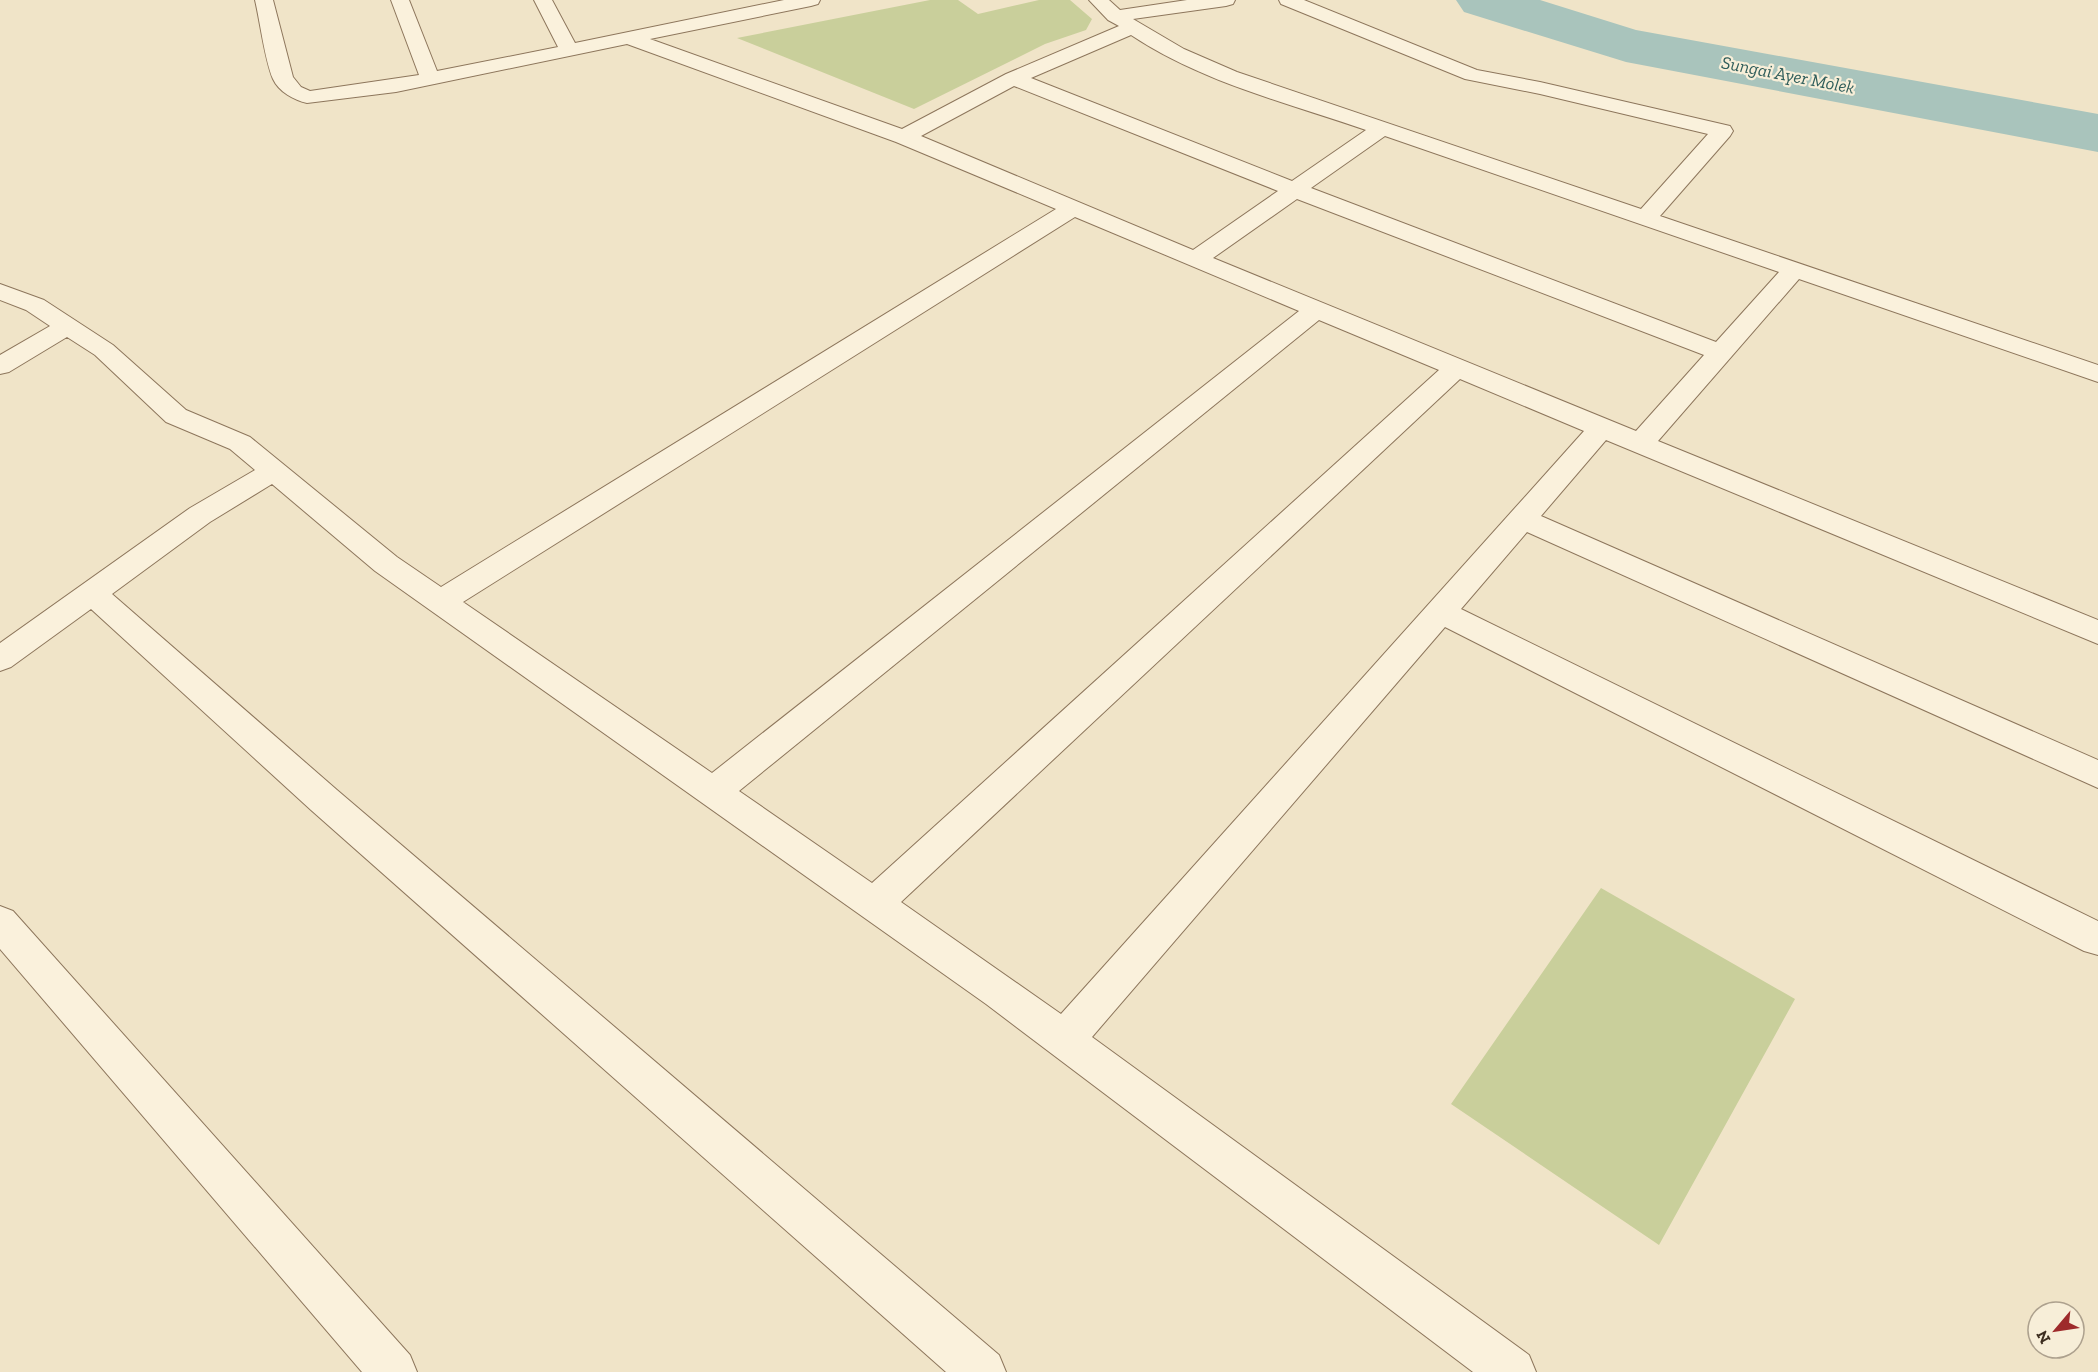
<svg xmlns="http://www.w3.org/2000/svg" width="2098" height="1372" font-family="'Zilla Slab',serif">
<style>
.green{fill:#c9cf9b}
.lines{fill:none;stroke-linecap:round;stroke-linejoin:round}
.river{fill:#a9c4bc;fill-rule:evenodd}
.minor-casing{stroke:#8d765c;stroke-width:2}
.minor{fill:#faf1dc;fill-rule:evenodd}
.labels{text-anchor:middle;stroke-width:4.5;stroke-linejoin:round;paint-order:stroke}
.far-water-label{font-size:18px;font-style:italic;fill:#2f5d5a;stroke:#f7eed8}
</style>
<rect width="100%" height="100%" fill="#f0e4c8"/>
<path class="green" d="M930 0H958L978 14 1039 0H1070L1092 19 1086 30 1045 44 914 109 737 38Z
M1601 888 1795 999 1659 1245 1451 1104Z"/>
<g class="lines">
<path class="river" d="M1456 0H1540L1636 30 2098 114V152L1626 62 1464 12Z"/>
<g class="minor-casing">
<path id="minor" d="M255 0H273L293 77 301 87 310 91 419 75 391 0H409L437 71 558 47 534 0H552L575 43 784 0H820L818 4 811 6 650 39 902 129 1006 74 1119 26 1108 20 1089 0H1109L1120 10 1187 0H1235L1233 4 1226 6 1133 19 1184 49 1237 72 1641 209 1708 134 1540 94 1465 79 1281 4 1279 0H1304L1477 70 1540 82 1730 126 1733 131 1730 136 1660 216 2098 365V382L1799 279 1658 441 2098 620V644L1606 440 1541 516 2098 760V788L1527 532 1461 609 2098 921V955L2084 951 1445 627 1092 1037 1529 1355 1536 1372H1473L986 1004 375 571 272 484 210 522 112 594 337 790 999 1355 1006 1372H946L311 810 91 609 11 667 0 671V643L190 508 255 470 230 449 166 422 95 355 67 337 9 372 0 374V355L50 326 26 310 0 300V284L44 300 113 345 186 410 250 437 397 557 441 587 1056 209 896 142 627 44 396 92 307 103C294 100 279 92 273 79 265 61 260 21 255 0ZM1131 35C1201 82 1288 103 1366 130L1292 181 1031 78ZM1014 86 1278 191 1193 250 921 136ZM1385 136 1779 272 1716 342 1311 188ZM1297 199 1704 355 1636 431 1213 258ZM1075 217 1299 311 712 773 463 602ZM1319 320 1439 370 872 883 739 791ZM1460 379 1584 431 1061 1014 901 902Z
M0 906 13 911 410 1355 417 1372H362L0 949Z"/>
</g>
<use href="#minor" class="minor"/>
</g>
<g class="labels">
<g class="far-water-label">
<text transform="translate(1788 75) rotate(11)" y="6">Sungai Ayer Molek</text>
</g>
</g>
<g transform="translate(2056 1330) rotate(241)"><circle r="28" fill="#f7eed8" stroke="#ada18e" stroke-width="1.5"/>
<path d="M0-4.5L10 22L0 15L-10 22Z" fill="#9e2a2b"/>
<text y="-9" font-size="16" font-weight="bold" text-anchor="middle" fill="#3d2e20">N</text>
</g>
</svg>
